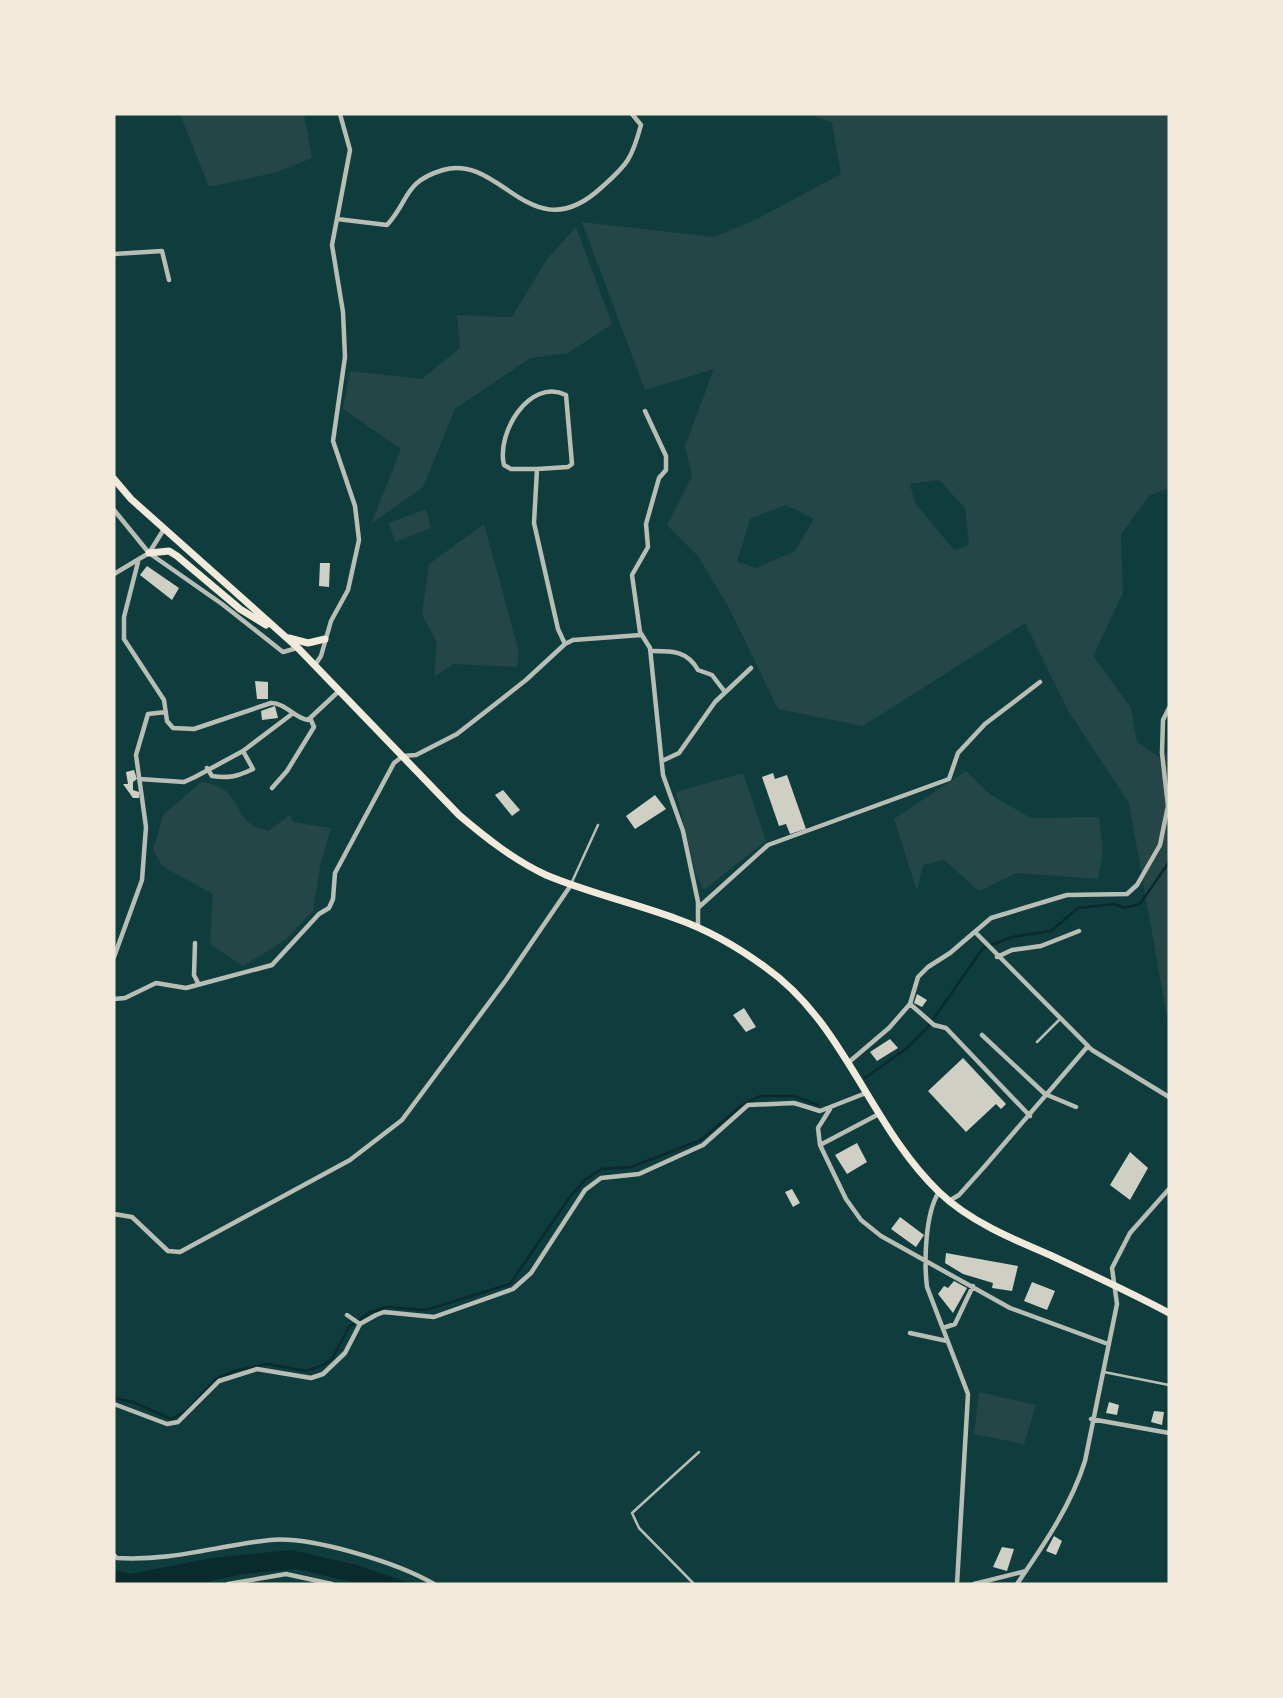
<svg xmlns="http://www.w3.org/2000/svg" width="1283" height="1698" font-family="'Public Sans',sans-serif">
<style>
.green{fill:#244646;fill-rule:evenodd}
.water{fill:#0a2a2b}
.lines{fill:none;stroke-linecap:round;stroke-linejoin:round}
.stream{stroke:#0a2a2b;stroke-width:2.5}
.building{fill:#cfcfc3}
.service{stroke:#b8beb3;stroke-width:2.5}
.minor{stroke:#b8beb3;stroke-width:4.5}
.secondary{stroke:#f1e9da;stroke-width:7}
</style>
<rect width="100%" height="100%" fill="#0f3d3e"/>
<path class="green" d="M180 114H304L312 158 278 172 209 187Z
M810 114H1169V488L1150 495 1121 534 1123 593 1093 656 1131 708 1137 742 1162 759 1169 748V1028L1129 803 1069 712 1025 623 863 726 778 709 729 608 698 556 667 525 692 476 685 446 714 369 645 390 582 222 714 237 757 219 841 174 832 123ZM939 480 965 508 969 545 954 550 915 503 910 484ZM786 505 814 519 795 551 757 568 737 562 750 519Z
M576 227 612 324 568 353 530 358 455 409 423 487 371 524 401 449 343 409 350 371 422 379 460 348 457 315 512 317 547 259Z
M426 509 431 528 395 542 389 523Z
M484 524 519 652 517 667 453 664 434 677 437 643 422 614 429 564Z
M966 771 991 795 1031 818 1099 817 1103 851 1098 879 1017 873 979 891 944 860 923 865 917 891 894 819Z
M743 773 766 841 704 890 696 875 676 792Z
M201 782C239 786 232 811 252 825 256 828 263 829 268 831L290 815 293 822 331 828 320 867 313 911 285 940 243 966 210 944 213 894 162 866 153 850 163 815Z
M979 1392 1036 1405 1024 1444 974 1434Z"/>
<path class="water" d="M291 1550 357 1565 412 1584H360L297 1569 241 1574 199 1584H114V1570L130 1574 212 1558Z"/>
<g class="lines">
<path class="stream" d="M865 1078 907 1048 927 1028 983 948 1012 937 1051 931 1078 908 1115 904 1124 908 1140 904 1169 862
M114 1398 133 1402 171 1419 186 1411 216 1379 234 1371 267 1364 306 1371 323 1365 332 1359 349 1327 369 1313 386 1307 426 1310 510 1284 569 1198 585 1180 601 1169 631 1167 701 1140 742 1105 760 1096H794L818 1105"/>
</g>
<path class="building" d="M320 563H330L329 587 319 586Z
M147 566 179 588 172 600 140 575Z
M255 681 268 682V699H257Z
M275 706 278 718 262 720 261 711Z
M134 770 137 779 133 782V790L139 792V798H133L123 784H128L126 772Z
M773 773 775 779 787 775 806 829 790 834 786 824 779 826 762 777Z
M503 790 520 810 512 816 495 795Z
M655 795 666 809 635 829 626 816Z
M917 994 927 1000 922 1007 914 1003Z
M744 1008 756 1027 746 1032 733 1015Z
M890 1039 898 1048 877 1061 870 1052Z
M963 1058 1006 1104 1001 1109 996 1104 966 1132 928 1091Z
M857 1143 867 1162 847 1174 835 1155Z
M1130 1152 1148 1168 1130 1200 1110 1185Z
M792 1189 800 1203 793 1207 785 1192Z
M900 1217 924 1235 916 1247 891 1229Z
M946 1253 1018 1266 1012 1291 992 1288 993 1283 963 1274 945 1263Z
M954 1281 967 1288 953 1313 938 1294 944 1286 948 1288Z
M1032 1282 1055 1291 1047 1310 1024 1301Z
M1109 1402 1119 1405 1117 1415 1106 1413Z
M1154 1411 1164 1412 1162 1425 1151 1422Z
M1054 1536 1062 1541 1056 1555 1046 1551Z
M1002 1547 1014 1549 1007 1571 993 1567Z"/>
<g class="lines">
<path class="service" d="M571 884 598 825
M1037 1042 1059 1020
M1104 1372 1169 1385
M694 1584 639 1528 632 1513 699 1452"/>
<path class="minor" d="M337 219 387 225C410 200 403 182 443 170 502 153 531 253 602 187 628 164 632 158 641 125L632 114
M114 254 162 251 169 280
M645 411 666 456V470L659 478 646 524 648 547 632 575 640 632 650 648 663 775 683 831 698 902V927
M537 469H511L504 465C496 434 529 377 566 395L572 464 568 467 537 469 534 523 558 629 565 644
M114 510 149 553 222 604 283 652 297 648
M138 562 124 617V639L164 700 167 721 173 728 194 729 271 703C286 703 294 718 308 720L339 691
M114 574 149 553 164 529
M650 651C671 651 687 650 698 670L712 675 725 692
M315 665 321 656 331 621 348 590 359 540 355 506 333 441 345 357 343 312 332 245 350 150 340 114
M662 761 679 753 715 702 751 668
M207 768 212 776C229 779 238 776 253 769L243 751
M140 779 184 782 195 777 243 751 292 714
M272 788 287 771 314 727 311 720
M699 907 768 845 949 779 958 753 985 724 1040 682
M976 933 1092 1050 1169 1097
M195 943 194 975 198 983
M114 957 142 880 146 827 136 755 148 714 166 712
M997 957 1012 950 1041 946 1079 931
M114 999 125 998 156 983 186 988 272 965 319 914 329 908 333 899 335 873 394 763 403 756 416 755 457 734 526 680 565 644 573 640 641 635
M910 1004 934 1025 946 1028 1030 1116
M982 1035 1045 1094 1076 1107
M849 1062 889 1028 910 1004 918 977 928 967 950 953 991 918 1067 895 1127 894 1137 885 1160 845 1168 806 1162 753 1163 720 1169 708
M879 1114 820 1145 846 1199 861 1220 881 1236 1010 1308 1108 1344
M820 1145 818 1128 830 1109
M939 1192C925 1213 924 1262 927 1287L968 1394 957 1584
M949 1201 959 1195 985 1166 1088 1046
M114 1214 132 1217 168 1251 180 1252 350 1160 402 1120 506 980 571 885
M347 1315 360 1324
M943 1328 955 1324 973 1286
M910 1333 947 1341
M114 1404 167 1424 178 1422 219 1381 257 1369 311 1378 323 1374 345 1353 360 1324 376 1315 384 1312 434 1317 513 1289 531 1273 585 1190 601 1178 639 1174 703 1145 748 1105 794 1103 820 1111 866 1093
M1091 1419 1169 1433
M114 1555 117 1558C174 1561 215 1546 270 1540 312 1536 398 1563 434 1584
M228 1584 286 1574 332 1584
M974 1584 1026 1571
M1017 1584C1043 1546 1071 1506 1085 1461L1117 1304 1112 1268 1130 1233 1169 1189"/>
<path class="secondary" d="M114 479 131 499 298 648 459 815C486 838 514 860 546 875 589 893 634 903 677 919 708 930 739 948 765 967 845 1023 870 1126 939 1192 969 1221 1012 1239 1050 1255 1090 1274 1130 1292 1169 1313
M149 553 169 551 177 556 240 609 266 625
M289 638 308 643 325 639"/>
</g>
<rect width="1283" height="1698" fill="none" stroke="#f1e9da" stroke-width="231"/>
</svg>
